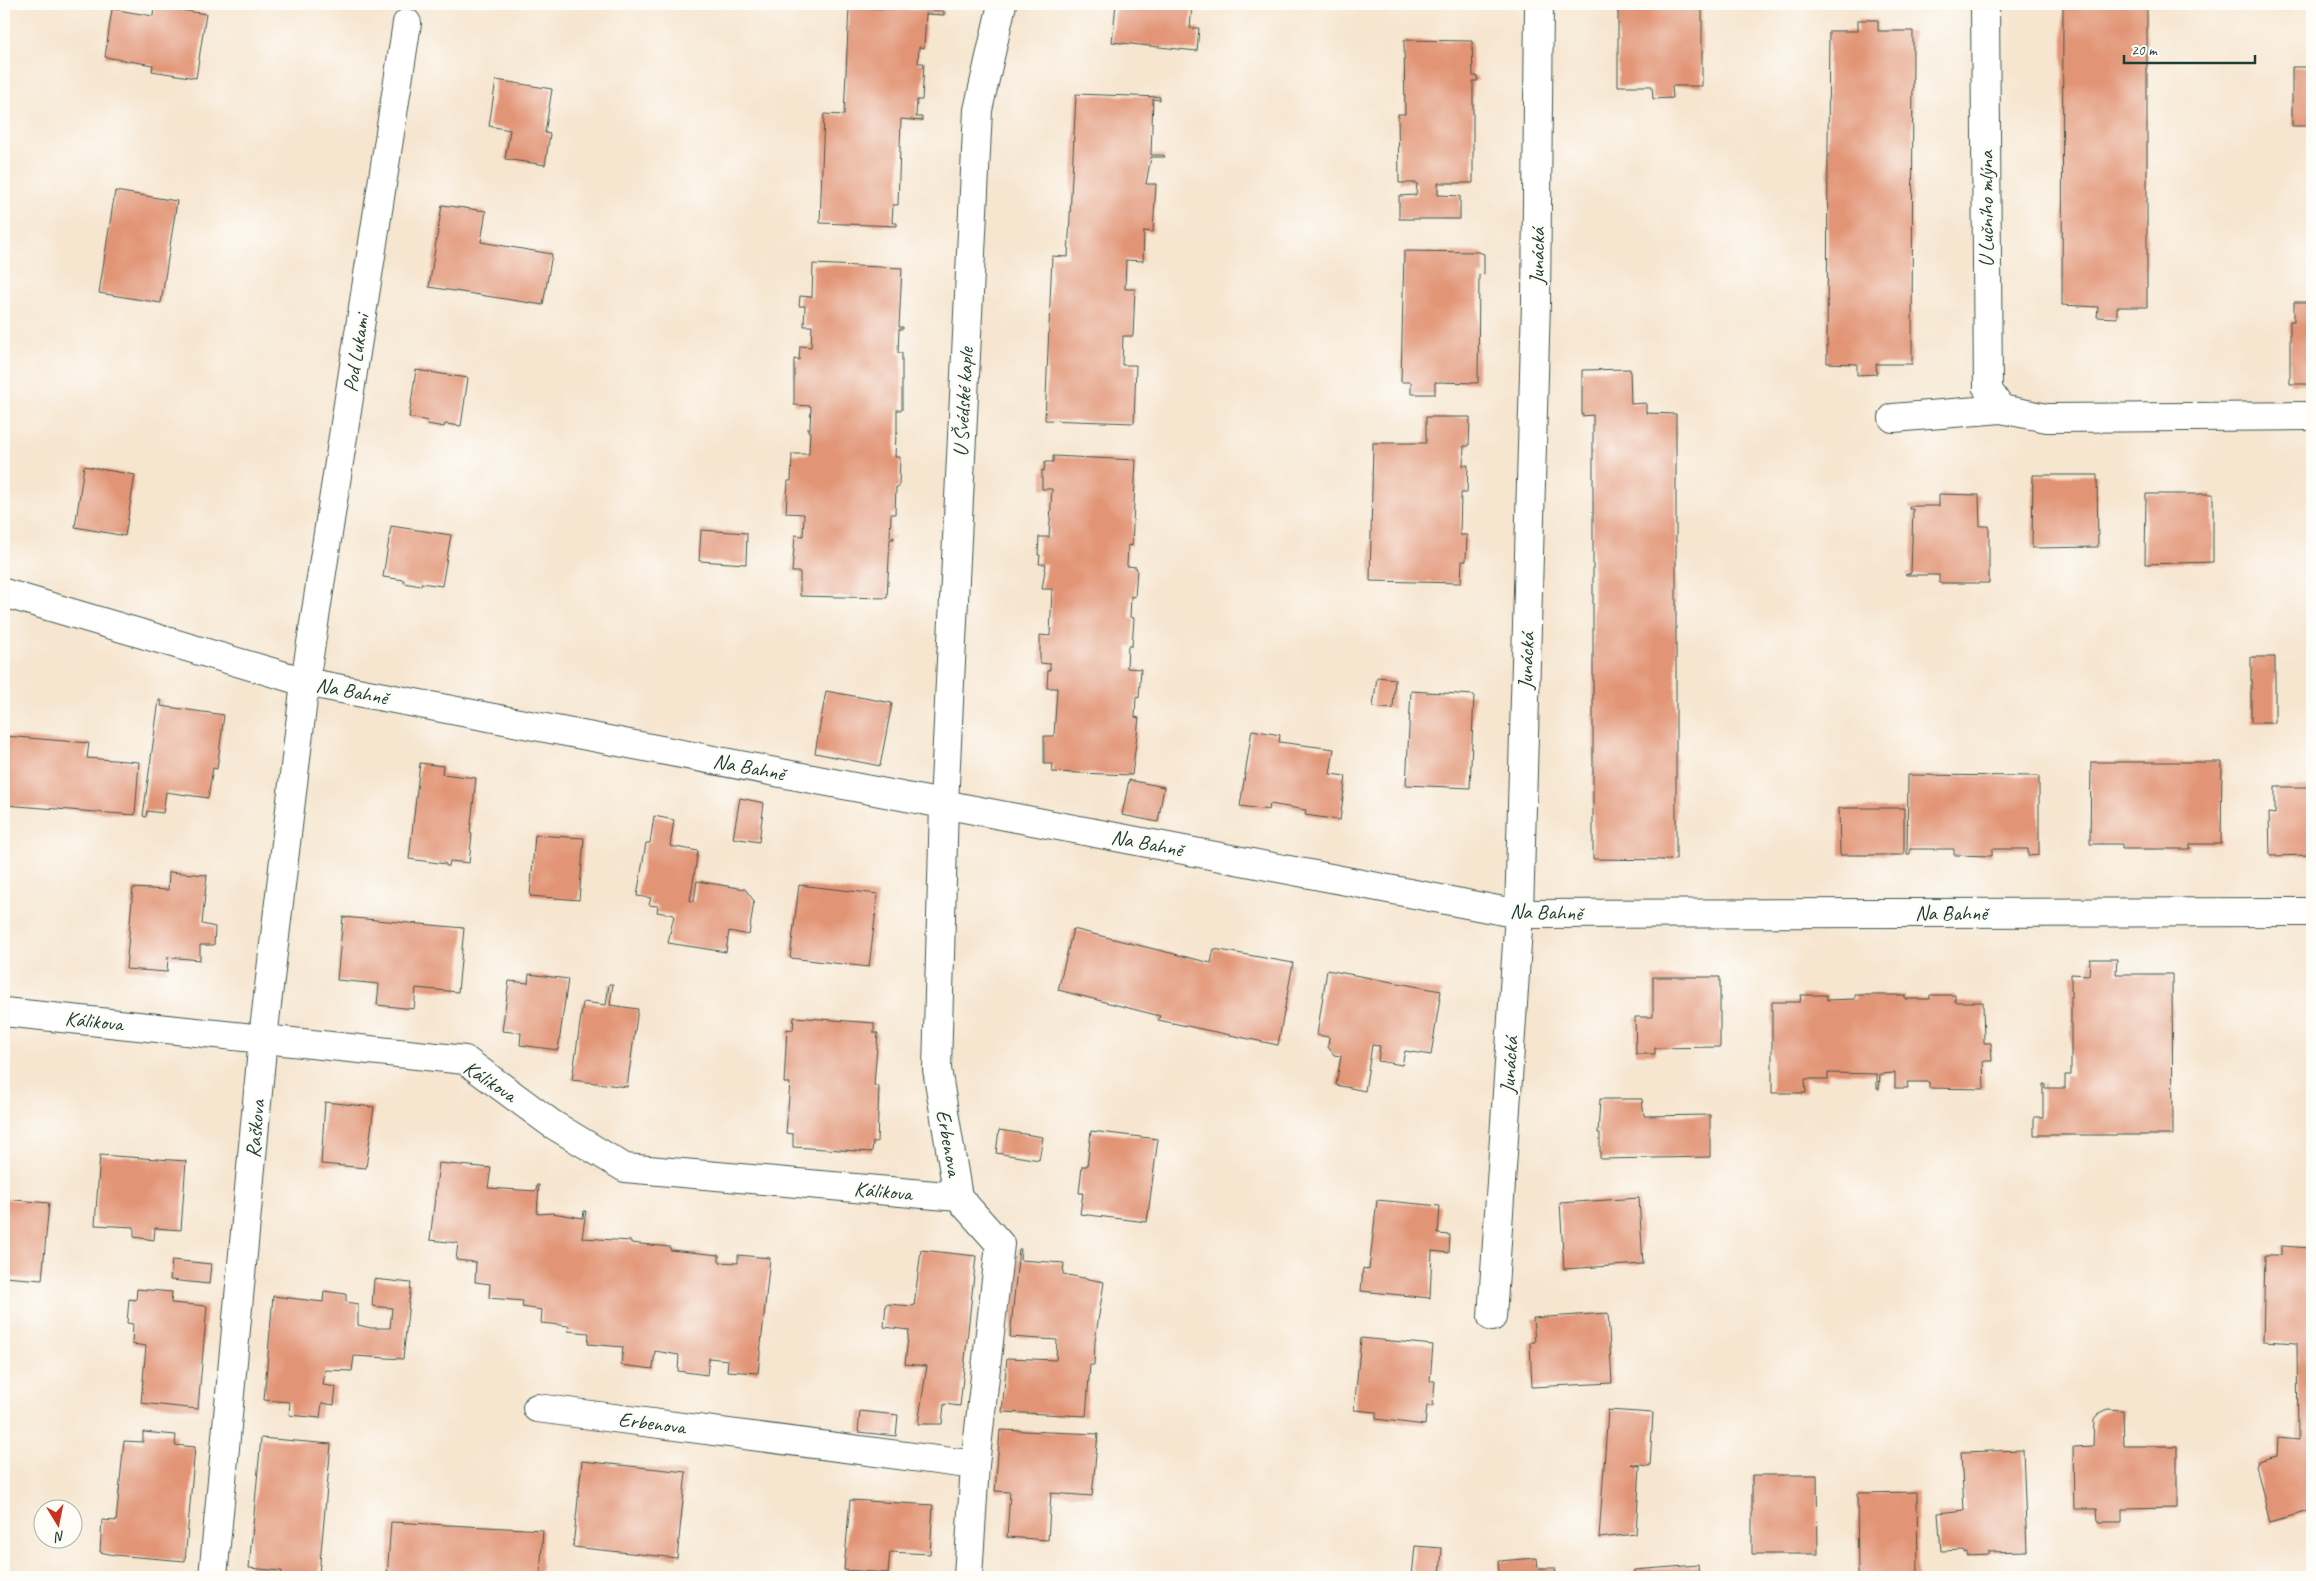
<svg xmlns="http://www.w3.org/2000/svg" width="2316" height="1581" font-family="Caveat,sans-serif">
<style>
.building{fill:#e29476}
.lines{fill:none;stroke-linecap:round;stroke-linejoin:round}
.street-casing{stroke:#3f564b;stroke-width:30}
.street{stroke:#fff;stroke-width:28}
.labels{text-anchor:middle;stroke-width:5;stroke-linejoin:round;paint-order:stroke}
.street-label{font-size:21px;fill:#1f3d34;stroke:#fdfcf7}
</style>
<rect width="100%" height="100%" fill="#fdfcf7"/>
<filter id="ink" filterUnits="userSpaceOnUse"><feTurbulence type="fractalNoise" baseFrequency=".02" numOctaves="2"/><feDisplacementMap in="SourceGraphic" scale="10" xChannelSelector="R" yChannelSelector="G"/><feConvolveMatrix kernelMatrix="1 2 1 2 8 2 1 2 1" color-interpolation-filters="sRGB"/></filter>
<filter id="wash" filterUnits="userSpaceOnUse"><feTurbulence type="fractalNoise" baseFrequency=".0096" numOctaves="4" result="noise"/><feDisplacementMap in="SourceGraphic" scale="20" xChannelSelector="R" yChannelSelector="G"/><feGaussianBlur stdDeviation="1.12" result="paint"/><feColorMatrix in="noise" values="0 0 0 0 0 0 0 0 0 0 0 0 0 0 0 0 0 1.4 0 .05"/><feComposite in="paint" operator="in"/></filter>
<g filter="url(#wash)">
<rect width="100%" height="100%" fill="#f6e5cf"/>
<g id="blocks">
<path class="building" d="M1116 4H1192L1190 28H1199L1197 51 1112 42Z
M1618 4H1702V86H1672L1673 98 1653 99 1652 86H1618Z
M2063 4H2147V307H2117V318L2097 317 2098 307 2062 305Z
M154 6 206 14 196 78 152 71 153 65 105 57 112 9 153 16Z
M849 7 944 11V15L926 14 924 48 919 47 918 63H924L922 100H917L916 117H922V121L901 119 898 205H893L892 223H897V226L820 223 824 114 844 115Z
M1858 20H1878V31H1913L1912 364H1876L1877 374 1857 375V364L1827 363 1828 142 1829 31H1858Z
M1404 40 1472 41 1473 76H1477L1478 81H1473V183H1438V195L1460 196V219H1399V196L1416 195 1417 183H1399L1398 114H1405Z
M2292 67H2312V126H2292Z
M496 80 552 89 545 133 550 134 545 165 505 159 510 130 489 126Z
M1076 94 1160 97V100L1153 99 1151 155H1164L1165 157H1151L1146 184H1156L1153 232 1144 231 1143 261 1126 260 1125 289H1135L1133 336H1123L1122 365H1136L1134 423 1045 420 1052 256 1068 257Z
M115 191 177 201 161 303 99 293Z
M442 205 486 211 481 242 552 254 543 305 429 287Z
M1404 251 1479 252 1484 254V274L1479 275 1478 383 1435 382V394H1411V382H1401Z
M813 264 902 268 899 327H903V329H899L898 353H902V410H897V432L898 434H896L895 457H900L899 487H896L895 514H891L890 537H894V539H890L887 598 800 596V572H792L795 535 803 536 804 514 786 513 788 481H791L792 454H809L810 431H808V428L810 429 811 406 794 405V359L799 360 800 346 811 347 812 326H804L805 306H799L800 296 812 297Z
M2294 302H2312V384H2290V321H2294Z
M1630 369 1631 404 1646 403V413L1676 414V859L1669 860 1593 859V415L1582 416V370Z
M416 370 468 378 461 426 445 424 444 427 427 424 428 421 409 417Z
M1426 417H1470L1469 446H1464L1463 466 1468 465 1467 493H1461L1460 535H1467L1466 561H1462L1461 583 1370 581 1373 443H1426Z
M1053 456 1136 460 1132 546 1128 545 1127 566 1136 567 1137 570 1135 597 1131 596 1130 617 1134 618 1132 646H1128L1127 668 1141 669 1139 698 1136 697 1135 717 1139 718 1132 775 1052 772 1053 764H1044V736H1054L1057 688H1047L1048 670H1050V664L1040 663V635L1050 636 1052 589H1042L1046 564H1039L1040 555H1038L1039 537H1049L1052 489H1042V470L1044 471 1045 462H1053Z
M84 466 135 475 125 536 75 527Z
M2033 475H2097L2098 547 2032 548Z
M1939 494 1979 495 1980 526H1989V583H1939V575H1905L1911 573 1913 509H1909V506H1939Z
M2146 494H2213V562L2145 564Z
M391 526 451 535 442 586 421 583V586L404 583V580L383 577Z
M701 530 747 533 746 564 699 561Z
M2251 657H2275V723H2251Z
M1377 677 1395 679 1393 709 1373 707Z
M826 691 892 703 880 766 815 753Z
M1411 691 1474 695 1470 788 1406 785Z
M159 700H162L161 706 224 715 217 769 213 768 208 798 166 792 163 813 147 811 146 817 143 816Z
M1252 730 1280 735 1279 742 1334 749 1330 774 1346 776 1340 820 1305 815 1306 810 1270 804 1269 810 1240 806Z
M4 736 89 743 87 758 139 762 135 815 4 805Z
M2091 762H2222L2221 844H2190V849H2122V844H2090Z
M420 763 443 766 442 774 476 778 470 833 472 834 469 863 450 861 449 866H446V864L409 859Z
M1908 775 2039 776V855L2028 856V849H1992V856L1954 855V849H1910V854H1907Z
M1129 780 1164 787 1158 822 1122 815Z
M2275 787H2312V855L2270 856 2269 813 2275 814Z
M740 798 764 803 759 842 733 838Z
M1839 808H1904V855H1840Z
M654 816 674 820 670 846 698 851 690 901H694L697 881 745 889 754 901 749 935 729 931 726 952 668 943 674 915 657 912 658 906 649 905 651 898 637 896 646 843H650Z
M535 835 584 838 579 900 530 896Z
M169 872 207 875 202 924 215 927 214 945H200V960L168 957 167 972 126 969 133 888 168 890Z
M799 885 878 894 869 967 790 958Z
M343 917 464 928 458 992 416 988 414 1009 377 1005 379 984 337 980Z
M1073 929 1211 963 1214 949 1293 963 1278 1045 1158 1020 1160 1016 1058 990Z
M2090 959H2117L2116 974H2172L2173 1135H2034V1117H2043V1084H2045V1088H2065V1075H2071V974L2089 975Z
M1327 970 1441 991 1431 1055 1405 1051 1402 1065 1378 1061 1380 1046 1372 1045 1365 1091 1336 1085 1341 1056 1334 1055 1328 1047 1329 1037 1317 1035Z
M529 974 568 979 558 1050 520 1045 521 1033 502 1031 509 981 528 983Z
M1653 977H1720V1047L1655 1048V1054H1636L1635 1017H1653Z
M609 984H613L610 1005 638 1009 627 1087 572 1080 583 1002 606 1005Z
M1801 995H1827V1000L1855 999V995H1905V999H1930V995H1955V1002H1983L1984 1043H1991L1992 1061H1983L1984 1089 1929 1088V1082H1907L1908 1088H1895V1073L1880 1074 1879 1089 1877 1088V1074L1828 1073V1079H1805L1806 1093H1772V1002H1800Z
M794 1017 874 1023V1033H878L874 1085 879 1086 877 1142H873L872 1152 793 1147V1134L786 1133 790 1083H784L787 1029 793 1030Z
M1600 1099H1642L1644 1116 1710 1115V1157L1600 1159V1133H1598Z
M325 1102 374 1107 366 1168 321 1164Z
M999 1130 1043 1137 1039 1160 996 1153Z
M1091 1131 1158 1139 1147 1222 1080 1214 1083 1193H1079L1082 1166H1087Z
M100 1155 186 1161 181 1230 155 1228 154 1240 134 1237V1227L95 1225Z
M439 1163 491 1168 488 1188 536 1191 537 1185H539L537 1214 552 1213 583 1218 584 1211H586L582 1238 631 1241V1243L670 1247V1250L719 1255V1262L738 1263V1255L770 1258 758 1373 727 1371 728 1360 709 1358 707 1375 678 1371 679 1355 655 1351 653 1369 621 1365 623 1347 588 1344 589 1333 568 1331 569 1326 541 1323 542 1310 522 1307 523 1301 489 1298 490 1284 475 1282 476 1262 456 1260 458 1243 430 1240Z
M1639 1198 1643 1264 1564 1269 1560 1203Z
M4 1199 49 1203 42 1280 4 1277Z
M1377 1200 1440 1206 1438 1234 1450 1235 1449 1253 1432 1251 1430 1298 1361 1291 1363 1268 1369 1270Z
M2281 1246 2312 1248V1511L2270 1523 2256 1465 2258 1461 2277 1456 2278 1438 2298 1440 2297 1343 2263 1341 2265 1255H2281Z
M1019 1249H1021L1020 1260 1064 1263 1063 1274 1104 1282 1095 1341 1094 1365H1090L1086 1416 1002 1412 1007 1358 1056 1360 1057 1340 1010 1337Z
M921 1250 976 1256 960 1406 944 1404 942 1424H918L927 1366 905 1364 909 1330 884 1327 886 1304 914 1306Z
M172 1260 211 1264 209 1284 170 1280Z
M374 1279 411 1283 403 1359 354 1356 352 1371 325 1370 323 1385 336 1387 334 1405 322 1403 320 1418 289 1415 290 1402 264 1400 273 1296 323 1302 324 1291 346 1294V1302L358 1304V1325L371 1328H390L392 1308 372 1306Z
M137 1289 172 1292 171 1303 207 1306 198 1409 141 1403 146 1346 132 1344 133 1324 127 1323 129 1299 136 1300Z
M1608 1313 1612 1383 1532 1387 1530 1342H1535L1533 1318Z
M1361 1338 1433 1345 1430 1381H1435L1433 1406H1427L1425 1425 1376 1419V1412L1354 1410Z
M2108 1409 2123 1410 2124 1446H2177V1508L2122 1509V1522H2098L2097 1509H2074L2073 1447 2093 1446 2094 1419 2098 1414Z
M1608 1410 1653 1413 1650 1466 1631 1464 1640 1466 1636 1534 1599 1538Z
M860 1411 898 1415 896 1436 858 1432Z
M1000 1430 1098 1434 1092 1496 1051 1493 1048 1540 1007 1537 1010 1492 995 1491Z
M143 1432 176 1435 175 1445 195 1447 185 1561 114 1555 100 1552 102 1520 116 1521 124 1441 143 1442Z
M261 1438 331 1444 319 1574 302 1573V1577H281L282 1571 249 1568Z
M2023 1450 2027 1551 1988 1552V1555L1967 1556V1552L1964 1553V1550L1941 1551 1938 1513 1964 1510 1961 1452Z
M582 1461 686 1472 677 1558 573 1547Z
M1752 1475H1817L1818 1554H1752Z
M1917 1492 1918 1577H1858L1857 1493Z
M850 1500 933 1505 930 1554 890 1552 888 1573 844 1570Z
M391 1522 543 1530 540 1577H387Z
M1415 1546 1442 1548 1440 1577H1412Z
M1537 1558 1538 1568H1555L1556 1577H1499L1498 1561Z
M1698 1565 1699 1577H1618V1574L1634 1573V1570Z"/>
</g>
</g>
<g filter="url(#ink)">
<use href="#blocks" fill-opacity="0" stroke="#3f564b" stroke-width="1"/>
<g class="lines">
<g class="street-casing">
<path id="street" d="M1985 4 1988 390 2001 409
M1893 418 2001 409 2047 418 2312 416
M4 593 305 682 1519 914 2312 912
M4 1012 465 1060 552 1124 625 1168 958 1197
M1492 1317 1519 914 1536 302 1539 4
M537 1408 975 1465
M213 1577 263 1038 305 682 407 23
M968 1577 975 1465 1000 1244 958 1197 937 1069 944 804 978 110 1002 4"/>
</g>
<use href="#street" class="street"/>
</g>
</g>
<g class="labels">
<g class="street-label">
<text transform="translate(1986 209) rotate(-90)" y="7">U Lučního mlýna</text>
<text transform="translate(1537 256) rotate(-89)" y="7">Junácká</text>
<text transform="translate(356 353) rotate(-81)" y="7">Pod Lukami</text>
<text transform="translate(963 402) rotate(-87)" y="7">U Švédské kaple</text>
<text transform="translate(1526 661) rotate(-88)" y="7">Junácká</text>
<text transform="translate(352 691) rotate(11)" y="7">Na Bahně</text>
<text transform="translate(749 767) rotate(11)" y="7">Na Bahně</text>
<text transform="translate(1147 843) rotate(11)" y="7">Na Bahně</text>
<text transform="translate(1546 912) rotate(2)" y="7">Na Bahně</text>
<text x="1951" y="920">Na Bahně</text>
<text transform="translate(94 1021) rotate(6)" y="7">Kálikova</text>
<text transform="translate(1509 1065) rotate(-86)" y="7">Junácká</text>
<text transform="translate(490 1081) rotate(33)" y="7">Kálikova</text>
<text transform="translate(255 1129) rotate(-85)" y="7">Raškova</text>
<text transform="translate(949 1143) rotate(80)" y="7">Erbenova</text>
<text transform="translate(883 1191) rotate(5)" y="7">Kálikova</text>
<text transform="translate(652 1423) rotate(7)" y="7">Erbenova</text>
</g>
</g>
<rect width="2316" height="1581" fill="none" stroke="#fdfcf7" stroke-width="20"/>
<g transform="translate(58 1524) rotate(170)"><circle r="24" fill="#fdfcf7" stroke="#a4b0a9"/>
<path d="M0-4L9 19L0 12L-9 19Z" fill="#c8321e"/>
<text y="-8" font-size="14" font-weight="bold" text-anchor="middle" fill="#1f3d34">N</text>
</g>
<path d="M2124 55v8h131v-8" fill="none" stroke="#1f3d34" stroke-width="2.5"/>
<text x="2131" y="55" font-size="15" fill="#1f3d34" stroke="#fdfcf7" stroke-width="4" paint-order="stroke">20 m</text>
</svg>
